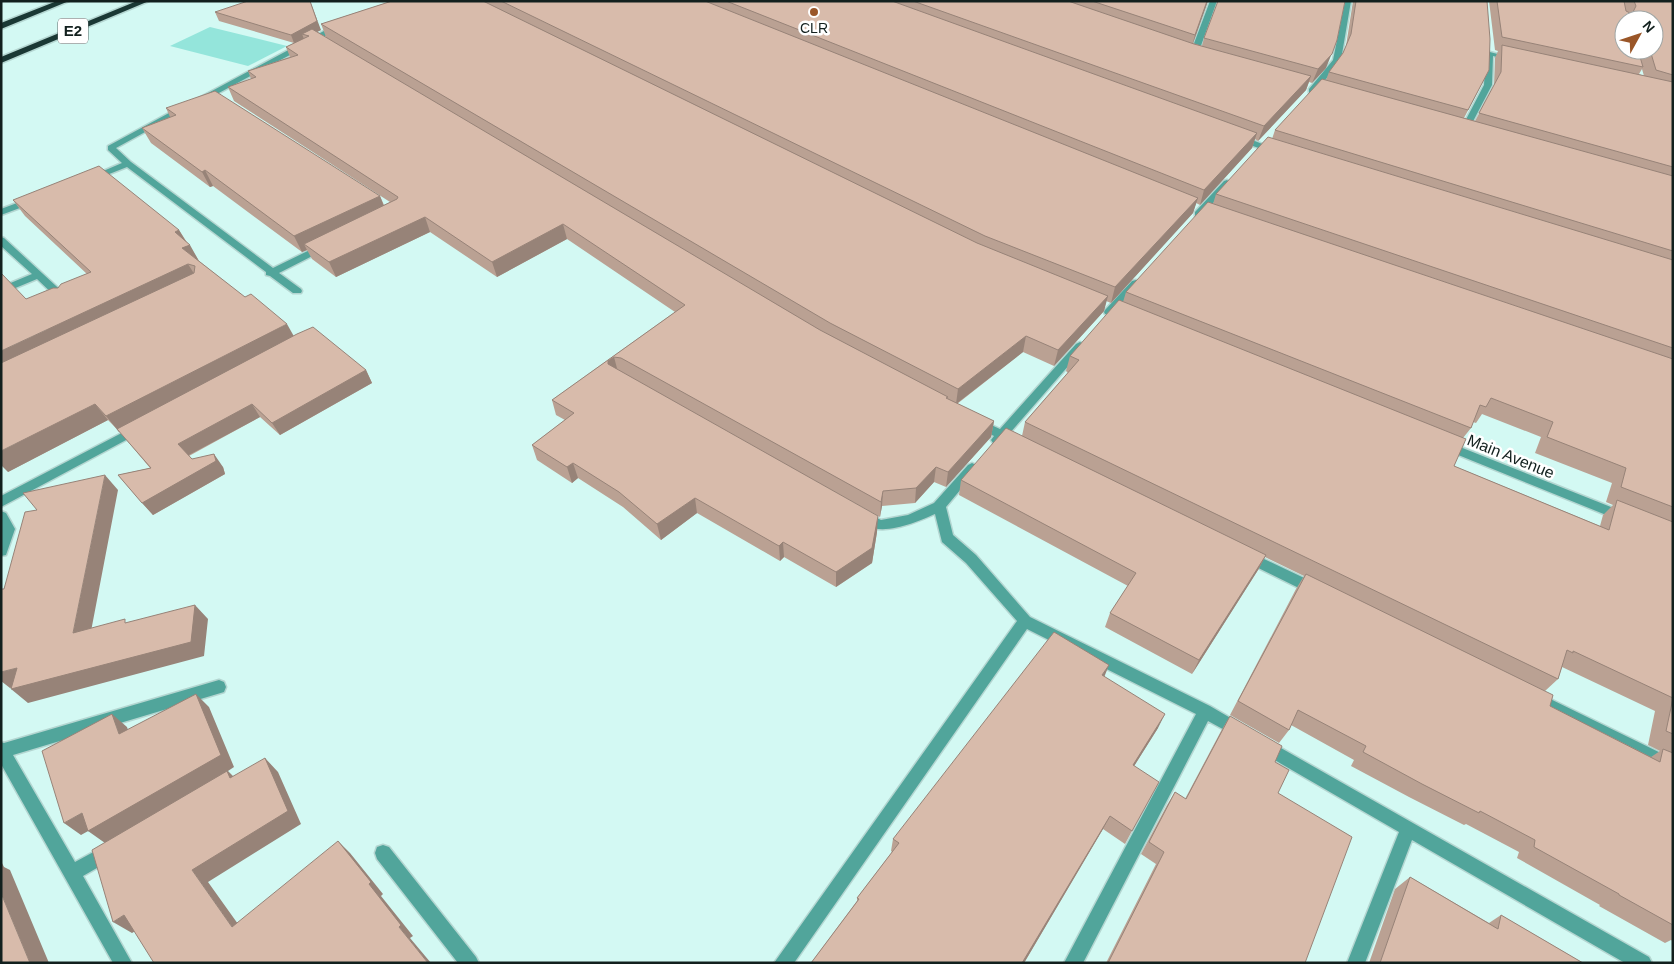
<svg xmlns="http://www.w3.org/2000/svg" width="1674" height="964" font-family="Helvetica,sans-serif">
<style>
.green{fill:#94e5db}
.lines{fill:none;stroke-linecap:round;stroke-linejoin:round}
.minor-casing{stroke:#b4d6d1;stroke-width:3}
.tertiary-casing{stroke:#b4d6d1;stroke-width:3}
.motorway-casing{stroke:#b4d6d1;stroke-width:3}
.minor{fill:#51a59b;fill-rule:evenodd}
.tertiary{fill:#51a59b;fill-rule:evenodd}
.motorway{fill:#1a3834;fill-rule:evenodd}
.wall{fill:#baa193;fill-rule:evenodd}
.shaded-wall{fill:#978378}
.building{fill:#d8bbab;stroke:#978378}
.poi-dot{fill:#9a5628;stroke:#fff;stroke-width:2}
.labels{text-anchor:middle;stroke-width:5;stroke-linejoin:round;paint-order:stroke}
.far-poi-label{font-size:14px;fill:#12201e;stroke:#fff}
.shield{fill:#fff;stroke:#596362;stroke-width:1}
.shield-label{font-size:15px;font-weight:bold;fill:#12201e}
.street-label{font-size:16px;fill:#12201e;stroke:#fff}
</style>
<rect width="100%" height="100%" fill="#d3f9f3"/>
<path class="green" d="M210 27 287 46 248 66 170 46Z"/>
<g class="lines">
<g class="minor-casing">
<path id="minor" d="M1210 1H1217L1198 54 1191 56 1190 54Z
M1345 1H1351L1341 60 1315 93H1309V89L1333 60Z
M335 25 342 27 204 101 197 99Z
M1486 51 1517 59 1513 61 1493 56 1492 85 1468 131 1461 133 1460 131 1484 85Z
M180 107 187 109 116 148 131 162 273 268 322 244H328V248L279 273 301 289 302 291 301 293H293L270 276 266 275V272L127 167 94 180 91 181 87 178 122 163 108 150V146Z
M1236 136H1242L1280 151 1273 153 1236 140Z
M1227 180 1231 183 1230 185 1201 216H1195V212L1224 181Z
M33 197 38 200 36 202 1 215V209Z
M1 237 4 238 68 297 69 299 68 301H60L37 279 1 294V287L32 274 1 246Z
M1136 280 1141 283 1140 285 1113 314H1105L1104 312 1105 310 1132 281Z
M1080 342 1084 344 1085 346 1084 348 1009 434 1020 439 1022 442 1020 445 1016 446 1003 441 997 444 993 443 991 440 994 436 974 426 972 423 978 419 1000 429 1076 344Z
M137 425 143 429 141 432 1 507V496Z
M972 463 976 465 978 468 976 471 946 507 953 535 976 555 1030 617 1210 706 1246 727 1249 732 1246 737 1241 739 1208 721 1083 963H1064L1196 714 1027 629 794 963H774L1017 621 966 563 942 542 935 514C915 523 871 542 857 516L858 513 863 511 881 520 908 515 934 503 968 465Z
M1 511 6 513 15 529 6 555 1 556Z
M1247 551 1319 585 1321 589 1319 593 1314 595 1309 593 1242 560 1240 556 1242 552Z
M219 680 224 682 226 687 224 692 13 755 75 862 110 843 116 845 118 851 116 857 83 876 132 963H113L1 764V742L4 743Z
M1536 692 1673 759V774L1531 704 1528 699 1531 694Z
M1265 739 1649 957 1652 963H1625L1412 840 1365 963H1347L1399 832 1259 751 1257 746 1259 741Z
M383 845 389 847 476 957 479 963H458L377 859 375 853 377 847Z"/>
</g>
<g class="tertiary-casing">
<path id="tertiary" d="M1445 441 1626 513 1627 516 1626 519H1616L1441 448 1439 445 1441 442Z"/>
</g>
<g class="motorway-casing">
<path id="motorway" d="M57 1H69L1 29V23Z
M137 1H149L1 63V57Z"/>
</g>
<use href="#minor" class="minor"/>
<use href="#tertiary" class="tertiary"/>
<use href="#motorway" class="motorway"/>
</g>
<path class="wall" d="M392 1H1208L1193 43 1202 46 1204 38 1326 68 1312 83 1309 82 1306 90 1258 141 1255 139 1252 148 1200 205 1196 203 1193 213 1111 303 1106 301 1104 311 1054 366 1023 352 957 404 994 421 991 437 946 487 934 482 915 503 882 506 880 517 775 459 877 532 872 563 836 587 784 557 780 561 697 513 661 540 623 507 578 478 572 483 537 460 532 445 565 420 556 415 552 400 675 312 567 239 497 277 430 232 336 277 312 259 307 250 302 252 213 186 210 187 151 143 142 128 170 117 166 108 380 196 384 205 390 202 234 101 228 87 251 79 248 71 290 57 286 47 294 43 219 21 215 12 321 30 317 32 326 37 321 24Z
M1353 1H1487L1489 70 1464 118 1475 121 1494 86 1495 58 1498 51 1495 50 1489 1H1673V941L1671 940 1665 943 1599 906 1600 905 1517 858 1519 852 1466 824 1464 825 1409 797 1351 766 1354 760 1291 725 1289 730 1279 743 1230 715 1296 589 1304 576 1265 557 1258 570 1192 674 1105 627 1110 613 1128 586 959 495 961 480 1022 436 1025 422 1068 373 1066 371 1070 356 1123 302 1126 292 1213 204 1216 194 1272 139 1275 130 1326 80 1329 72 1343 53 1346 46ZM1624 20H1654V50H1624ZM1642 69 1644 76 1639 74ZM1482 414 1541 437 1535 453 1612 483 1606 502 1613 505 1603 515 1600 526 1454 466 1463 438 1471 428 1473 422 1476 423ZM1562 667 1655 711 1648 745 1660 751 1651 757 1550 706 1545 691 1558 679Z
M13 200 179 230 199 261 293 336 366 370 372 383 280 435 260 417 189 456 192 459 223 467 225 474 153 515 118 475 150 468 120 432 108 420 8 472 58 288 87 274 25 216Z
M1104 677 1158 728 1134 766 1132 831 1125 844 1103 829 1024 963H811L857 901V898L892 852 891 851 893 839Z
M1230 716 1275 762 1278 793 1305 963H1106L1156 864 1141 854 1167 805 1175 792 1185 799 1221 731Z
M1410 877 1489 923 1501 915 1583 963H1369L1395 889Z"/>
<path class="shaded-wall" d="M310 1 321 30 309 36 302 34 304 39 294 43 291 35Z
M1207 1H1208L1191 49 1195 35Z
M1332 53 1326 68 1312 83 1318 69Z
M1311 76 1306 90 1258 141 1264 126Z
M1257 133 1252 148 1200 205 1204 190Z
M205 170 213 186 210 187 202 172Z
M380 196 386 212 304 244 307 250 302 252 294 236Z
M1198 198 1193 213 1111 303 1115 287Z
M425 217 430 232 336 277 329 262Z
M563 224 567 239 497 277 492 262Z
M179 230 188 245H190L199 261 182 248 175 232Z
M188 264 198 280 1 374V351Z
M1108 296 1104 311 1054 366 1058 350Z
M287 324 296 340 119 432 106 416Z
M1026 336 1023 352 956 404 958 389Z
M614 357 618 372 608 364V361Z
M366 370 372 383 280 435 272 423Z
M95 404 108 420 8 472 1 465V451Z
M252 404 260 417 187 456 178 444Z
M994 421 991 437 946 487 948 472Z
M214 454 223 467 225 474 153 515 142 503Z
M573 463 578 478 572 483 567 467Z
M936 467 934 482 915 503 916 488Z
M105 475 118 490 88 647 73 633Z
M883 491 882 506 880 517 881 502Z
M695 498 697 513 661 540 657 524Z
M878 516 877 532 872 563 836 587V572Z
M783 542 784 557 780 561 779 546Z
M1266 555 1258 570 1192 674 1199 660Z
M195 605 208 619 204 656 28 703 11 689Z
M1109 665 1103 680 1102 675Z
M17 668 34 682 10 688 1 681V672Z
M196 694 209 707 234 767 228 771 242 785 105 843 88 831Z
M112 714 127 727 134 747 119 734Z
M1165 714 1158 728 1126 779 1133 765Z
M265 758 278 772 301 824 208 882 248 938 232 927 192 870Z
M82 813 99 825 81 835 64 823Z
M1110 816 1103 829 1024 963H1022Z
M338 841 350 853 383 894 381 896 413 936 410 938 431 963H428L399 927Z
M1 861 4 867 10 870 49 963H30L1 893Z
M124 915 142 927 132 933 113 922Z"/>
<path class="building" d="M248 1H310L317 21 291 35 215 12Z
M392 1H483L977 243 1108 296 1058 350 1026 336 958 389 830 323 321 24Z
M501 1H705L1198 198 1115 287 985 236Z
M726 1H892L1257 133 1204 190Z
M913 1H1068L1194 44 1311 76 1264 126Z
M1092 1H1207L1195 35Z
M1218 1H1345L1337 40 1332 54 1318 69 1204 38Z
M1356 1H1487L1490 39 1489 70 1468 110 1329 72 1343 53 1351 34Z
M1497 1H1624L1626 11 1632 14 1636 6 1634 1H1673V75L1656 70 1650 50H1654V20H1624V50H1638L1643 67 1502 37Z
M312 29 820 330 948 397 946 398 994 421 948 472 936 467 916 488 883 491 881 502 621 358 614 357 608 361V364L878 516 872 548 836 572 783 542 779 546 695 498 657 524 619 492 573 463 567 467 532 445 574 413 552 400 685 305 563 224 492 262 425 217 329 262 304 244 397 199 398 197 228 87 256 77 248 71 298 55 286 47 309 36 302 34Z
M1502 45 1673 82V167L1479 113 1501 72Z
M1322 79 1673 176V251L1275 130Z
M215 91 380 196 294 236 205 170 202 172 142 128 176 115 166 108Z
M1268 137 1673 260V348L1216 194Z
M99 166 179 230 175 232 190 245 182 248 245 297 251 294 287 324 106 416 95 404 1 451V363L194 273 195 266 188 264 1 351V275L2 274 26 299 53 288H58L61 284 91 272 13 200Z
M1208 202 1673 359V507L1621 487 1626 468 1547 437 1553 422 1491 398 1486 407 1480 405 1471 428 1126 292Z
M1119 300 1466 439 1454 466 1609 530 1617 500 1673 522V734L1666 731 1673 698 1573 651V653L1567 650 1558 679 1025 422 1079 360 1070 356Z
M313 327 366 370 272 423 252 404 178 444 192 459 214 454 216 461 142 503 118 475 151 468 117 429 297 334Z
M1006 428 1266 555 1199 660 1110 613 1136 573 961 480Z
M105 475 73 633 125 619V623L195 605 191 642 11 689 17 668 1 672V589H4L25 512 37 510 23 493Z
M1306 574 1553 695 1550 706 1660 762 1663 749 1673 753V925L1619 895V894L1534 847 1535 840 1480 811 1479 813 1422 784 1363 752 1366 746 1298 710 1289 730 1238 701Z
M1054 632 1109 665 1102 675 1165 714 1133 765 1159 782 1132 831 1110 816 1022 963H811L859 899 857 898 899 843 893 839Z
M196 694 221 755 88 831 82 813 64 823 42 751 112 714 119 734Z
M1230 716 1282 746 1275 762 1289 770 1278 793 1352 837 1305 963H1108L1164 852 1149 842 1175 792 1186 799Z
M265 758 288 811 192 870 232 927 338 841 371 882 369 884 401 925 399 927 428 963H154L124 915 113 922 92 850 227 771 230 778Z
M1410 877 1498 929 1501 915 1583 963H1380Z
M1 893 30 963H1Z"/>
<circle class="poi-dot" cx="814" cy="12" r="5"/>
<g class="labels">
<g class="far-poi-label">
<text x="814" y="33">CLR</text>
</g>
<rect class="shield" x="58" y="18.5" width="30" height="25" rx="4"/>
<g class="shield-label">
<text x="73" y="36">E2</text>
</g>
<g class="street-label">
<text transform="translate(1511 456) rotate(22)" y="6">Main Avenue</text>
</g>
</g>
<rect width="1674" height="964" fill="none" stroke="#12201e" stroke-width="5"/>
<g transform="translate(1639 35) rotate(50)"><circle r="24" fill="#ffffff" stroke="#a0a6a5"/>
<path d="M0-4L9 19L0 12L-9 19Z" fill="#9a5628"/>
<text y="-8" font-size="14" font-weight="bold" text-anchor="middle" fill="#12201e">N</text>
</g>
</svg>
